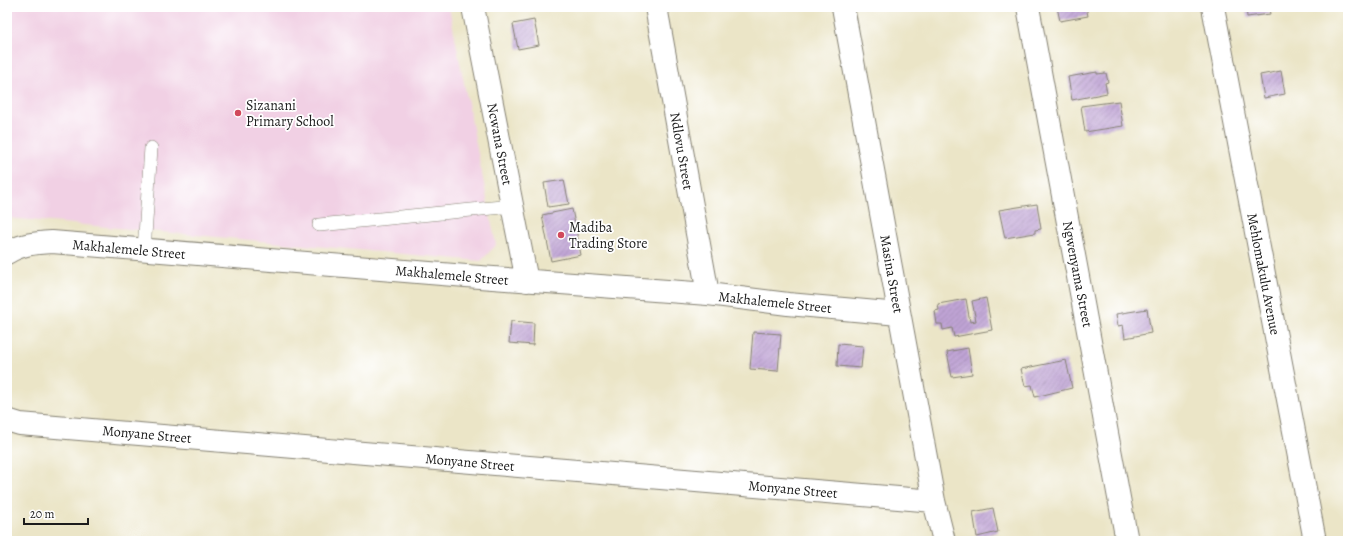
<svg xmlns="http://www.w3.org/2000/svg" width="1355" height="548" font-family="Alegreya,serif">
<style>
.built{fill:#f1d0e4}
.building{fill:url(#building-hatch)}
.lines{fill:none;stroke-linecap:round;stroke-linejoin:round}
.lane-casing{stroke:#848072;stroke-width:14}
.street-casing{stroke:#848072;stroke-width:24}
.lane{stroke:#fff;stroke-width:13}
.street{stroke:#fff;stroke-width:22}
.poi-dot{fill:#d1495b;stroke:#fff;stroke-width:1.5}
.labels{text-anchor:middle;stroke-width:3.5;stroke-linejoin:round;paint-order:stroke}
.poi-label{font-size:14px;fill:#1c1c1c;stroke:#fff;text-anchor:start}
.street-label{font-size:14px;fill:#1c1c1c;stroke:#fff}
</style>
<defs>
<pattern id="building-hatch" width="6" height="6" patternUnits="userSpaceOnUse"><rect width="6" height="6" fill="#c0a4d5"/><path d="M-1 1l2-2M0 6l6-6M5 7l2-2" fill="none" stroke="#9b85ac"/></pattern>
</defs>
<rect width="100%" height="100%" fill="#fff"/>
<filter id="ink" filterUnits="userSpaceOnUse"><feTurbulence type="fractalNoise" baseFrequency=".025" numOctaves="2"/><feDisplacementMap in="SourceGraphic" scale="8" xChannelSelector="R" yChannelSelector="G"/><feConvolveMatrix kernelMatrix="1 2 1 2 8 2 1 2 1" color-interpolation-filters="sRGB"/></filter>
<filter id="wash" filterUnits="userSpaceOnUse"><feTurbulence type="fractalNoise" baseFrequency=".012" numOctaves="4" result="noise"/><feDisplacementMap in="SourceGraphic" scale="16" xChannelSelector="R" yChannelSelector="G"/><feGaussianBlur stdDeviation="0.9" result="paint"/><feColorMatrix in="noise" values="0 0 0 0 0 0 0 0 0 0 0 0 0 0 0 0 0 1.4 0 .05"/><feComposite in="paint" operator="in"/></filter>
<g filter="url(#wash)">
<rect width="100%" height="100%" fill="#ebe5c7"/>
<path class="built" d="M7 7H449L496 245 481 261 7 218Z"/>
<g id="blocks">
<path class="building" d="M1057 7H1086L1088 16 1060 21Z
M1246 7H1274V9H1269L1270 14 1247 17Z
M534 20 539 45 518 49 513 24Z
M1281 71 1285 94 1264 98 1260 75Z
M1097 72V74L1106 73 1108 82 1105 83 1107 93 1072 100 1068 77Z
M1119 101 1123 126 1085 132 1081 106Z
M564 180 569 204 548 207 544 183Z
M1037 204 1041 229 1035 230V233L1005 238 999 210Z
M572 209 581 255 551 261 542 215Z
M986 298 992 330 954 337 952 328 943 330 942 324H937L935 311 939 310 938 304 966 299 970 322 976 321 972 301Z
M1147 309 1151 333 1125 338 1123 325 1118 326 1116 314Z
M511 321 534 323 533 345 509 343Z
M753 332 781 334 778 371 750 369Z
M838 344 863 346 861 368 837 366Z
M968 348 972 374 952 377 947 352Z
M1066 360 1072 388 1035 397 1032 385 1025 386 1021 369Z
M993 508 998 532 977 537 973 512Z"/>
</g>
</g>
<g filter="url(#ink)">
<use href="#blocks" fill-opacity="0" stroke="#848072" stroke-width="1"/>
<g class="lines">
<g class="lane-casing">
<path id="lane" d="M319 225 512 206
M144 250 151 148"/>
</g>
<g class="street-casing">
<path id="street" d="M473 7 527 281
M656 7 708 294
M843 7 934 501 944 541
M1028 7 1127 541
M1213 7 1315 541
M7 253C21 244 35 243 52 242L466 276 708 294 788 304 899 314
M7 420 20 424 934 501"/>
</g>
<use href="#lane" class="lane"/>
<use href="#street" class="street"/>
</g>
</g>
<g class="poi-dot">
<circle cx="238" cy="113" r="4"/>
<circle cx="561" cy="235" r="4"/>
</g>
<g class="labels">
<g class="poi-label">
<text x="246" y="110">Sizanani<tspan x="246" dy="16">Primary School</tspan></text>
<text x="569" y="232">Madiba<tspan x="569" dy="16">Trading Store</tspan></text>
</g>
<g class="street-label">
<text transform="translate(500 144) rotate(79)" y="5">Ncwana Street</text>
<text transform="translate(682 151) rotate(80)" y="5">Ndlovu Street</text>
<text transform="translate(129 249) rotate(5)" y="5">Makhalemele Street</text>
<text transform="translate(892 274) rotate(80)" y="5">Masina Street</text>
<text transform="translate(1078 274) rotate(79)" y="5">Ngwenyama Street</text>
<text transform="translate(1264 274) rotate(79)" y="5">Mehlomakulu Avenue</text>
<text transform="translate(452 275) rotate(5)" y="5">Makhalemele Street</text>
<text transform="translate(775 302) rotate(6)" y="5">Makhalemele Street</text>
<text transform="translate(147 434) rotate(5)" y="5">Monyane Street</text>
<text transform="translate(470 462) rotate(5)" y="5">Monyane Street</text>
<text transform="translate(793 489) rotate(5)" y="5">Monyane Street</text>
</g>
</g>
<rect width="1355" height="548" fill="none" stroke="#fff" stroke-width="24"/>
<path d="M24 518v6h64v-6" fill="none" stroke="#1c1c1c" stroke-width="2"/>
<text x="30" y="518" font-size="12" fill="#1c1c1c" stroke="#ffffff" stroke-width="3" paint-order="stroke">20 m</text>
</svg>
